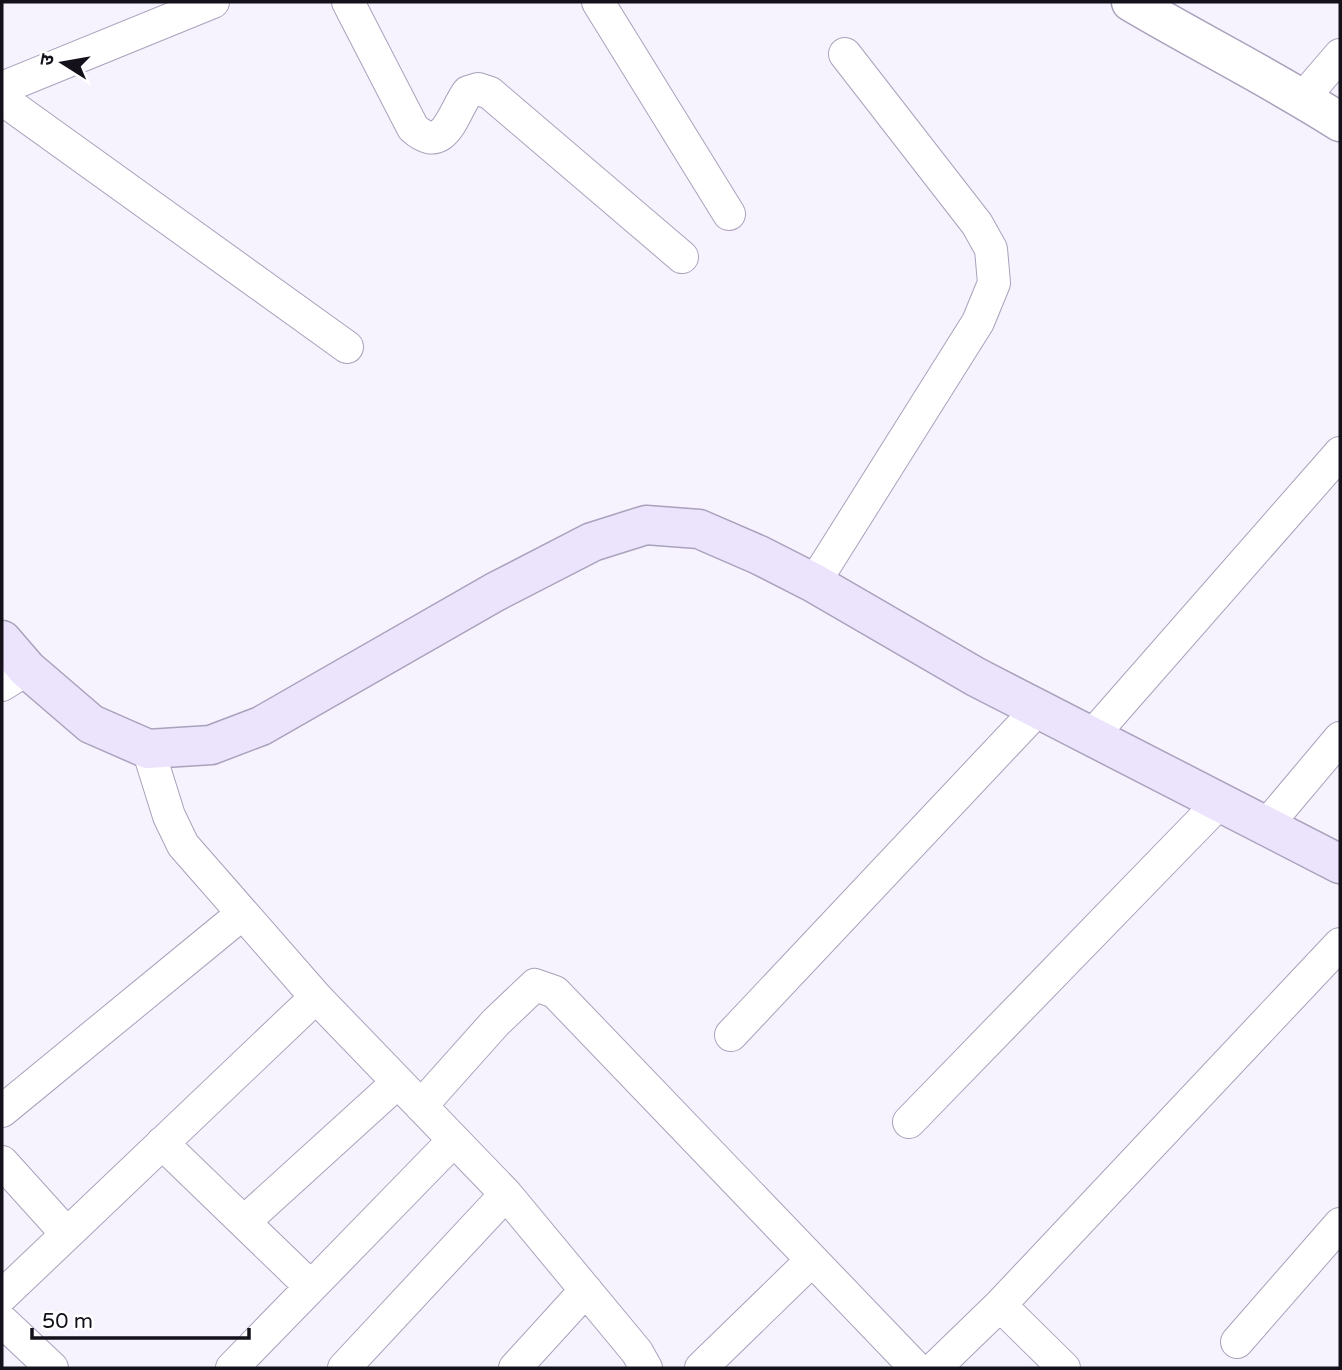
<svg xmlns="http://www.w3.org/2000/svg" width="1342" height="1370" font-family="'Varela Round','Noto Sans Devanagari',sans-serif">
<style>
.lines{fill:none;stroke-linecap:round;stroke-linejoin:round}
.minor-casing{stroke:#aaa1bc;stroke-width:34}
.tertiary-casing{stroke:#aaa1bc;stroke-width:41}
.secondary-casing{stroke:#aaa1bc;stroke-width:41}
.minor{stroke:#fff;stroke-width:32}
.tertiary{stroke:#fff;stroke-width:38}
.secondary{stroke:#ece3fc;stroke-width:38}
</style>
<rect width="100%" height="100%" fill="#f6f2fe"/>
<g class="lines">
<g class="minor-casing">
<path id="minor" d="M348 2 413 128C445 157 453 112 468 92L478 89 490 93 682 257
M598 2 729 214
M2 88 213 2
M1303 98 1340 55
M2 99 347 347
M814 583 978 322 994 283 991 249 977 224 845 54
M2 685 27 669
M1091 737 1340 453
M148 749 169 816 183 845 316 997 506 1194 637 1352 646 1368
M1266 826 1340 738
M731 1035 1038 709
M421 1106 496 1022 535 985 555 992 916 1368
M2 1111 242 914
M909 1122 1220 802
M162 1143 311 1287
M2 1162 67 1234
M244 1222 398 1082
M2 1296 316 997
M1000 1305 1064 1368
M2 1321 52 1368
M1237 1342 1340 1224
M232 1368 454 1140
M344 1368 506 1194
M515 1368 586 1290
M701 1368 812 1260
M935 1368 1000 1305 1340 944"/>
</g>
<g class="tertiary-casing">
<path id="tertiary" d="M1131 2C1200 43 1273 79 1340 122"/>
</g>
<g class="secondary-casing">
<path id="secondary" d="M2 640 27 669 91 724 148 749 211 745 261 726 495 592 592 542 646 525 699 529 759 555 814 583 976 677 1340 864"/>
</g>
<use href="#minor" class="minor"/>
<use href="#tertiary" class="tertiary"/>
<use href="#secondary" class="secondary"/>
</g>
<rect width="1342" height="1370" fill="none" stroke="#14111b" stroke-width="7"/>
<g transform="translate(63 63) rotate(281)" stroke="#ffffff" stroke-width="5" paint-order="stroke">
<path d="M0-5L12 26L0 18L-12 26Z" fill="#14111b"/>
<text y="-10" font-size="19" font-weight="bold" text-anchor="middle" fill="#14111b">उ</text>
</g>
<path d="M32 1328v10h217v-10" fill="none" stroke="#14111b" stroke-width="3.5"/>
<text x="42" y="1328" font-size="21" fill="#14111b" stroke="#ffffff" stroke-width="5" paint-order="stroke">50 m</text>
</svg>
